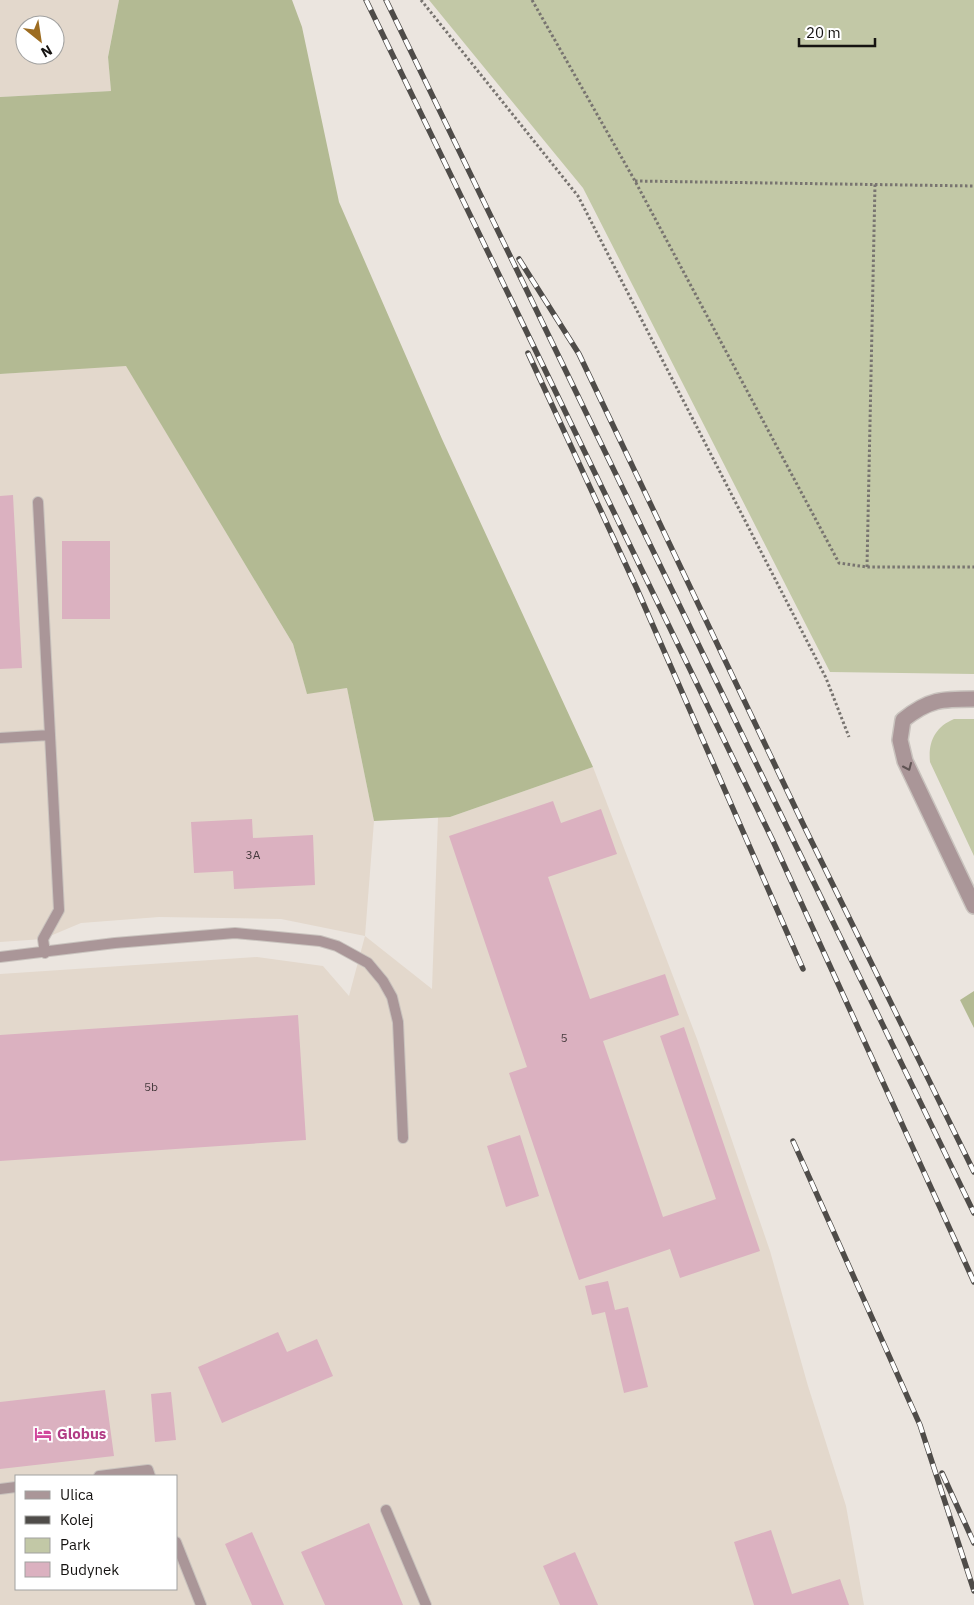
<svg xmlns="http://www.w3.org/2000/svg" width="974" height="1605" font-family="'IBM Plex Sans',sans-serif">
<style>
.built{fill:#e3d8cc;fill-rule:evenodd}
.green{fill:#c2c8a6}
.forest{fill:#b3ba93}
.building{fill:#dbb1c0}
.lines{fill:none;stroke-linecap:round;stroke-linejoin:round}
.lane-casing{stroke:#c9c3be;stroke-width:12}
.street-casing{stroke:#c9c3be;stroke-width:18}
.path{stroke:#787470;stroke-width:3;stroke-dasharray:2.5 2.5;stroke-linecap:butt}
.lane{stroke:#aa9698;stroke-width:10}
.street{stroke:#aa9698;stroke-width:15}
.rail-casing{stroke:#4f4c49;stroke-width:5.5}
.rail{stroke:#fff;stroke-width:4;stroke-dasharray:11;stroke-linecap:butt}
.oneway{stroke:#605454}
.labels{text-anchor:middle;stroke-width:4.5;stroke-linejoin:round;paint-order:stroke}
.number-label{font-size:12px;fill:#463a3d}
.hotel-label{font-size:15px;font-weight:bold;fill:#b23c85;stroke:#fff;text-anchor:start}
</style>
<rect width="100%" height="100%" fill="#ebe5df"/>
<path class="built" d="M0 0H119L108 56 111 91 0 97ZM25 25H55V55H25Z
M126 365 293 644 307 693 347 688 374 821 365 936 432 989 438 817H450L593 767 697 1039 770 1251 808 1386 846 1506 864 1605H0V974L257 957 323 966 349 996 365 936 281 919 159 917 81 923 43 939 0 942V374ZM16 1476H176V1589H16Z"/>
<path class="green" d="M429 0H974V674L830 672 583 188Z
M954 719H974V856L930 762C928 742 935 727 954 719Z"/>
<path class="forest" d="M119 0H292L302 27 339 202 442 439 593 767 450 817 374 821 347 688 307 694 293 644 126 366 0 374V97L111 91 108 57Z
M974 991V1028L960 1000Z"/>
<path class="building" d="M13 495 22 668 0 669V496Z
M62 541H110V619H62Z
M553 801 561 823 601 809 617 854 548 877 590 999 665 974 679 1015 603 1041 663 1217 716 1199 660 1036 684 1027 760 1251 680 1278 670 1249 579 1280 509 1073 527 1067 449 836Z
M252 819 253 838 313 835 315 885 234 889 233 871 194 873 191 822Z
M298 1015 306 1140 0 1161V1035Z
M520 1135 539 1196 506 1207 487 1146Z
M608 1281 615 1310 628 1307 648 1387 624 1393 605 1312 592 1315 585 1286Z
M278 1332 287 1352 317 1339 333 1376 222 1423 198 1367Z
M105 1390 114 1456 0 1469V1402Z
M171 1392 176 1440 155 1442 151 1394Z
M369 1523 403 1605H325L301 1552Z
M771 1530 792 1594 840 1579 849 1605H754L734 1542Z
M252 1532 284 1605H252L225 1544Z
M575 1552 598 1605H560L543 1566Z"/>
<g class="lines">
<g class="lane-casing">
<path id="lane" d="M38 502 59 910 43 939 45 953
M0 738 50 735
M0 957 115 943 235 933 320 941 337 946 368 963 383 981 392 997 398 1022 403 1138
M99 1476 148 1470 150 1476
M0 1489 16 1487
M386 1510 426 1605
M176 1542 201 1605"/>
</g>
<g class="street-casing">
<path id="street" d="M974 699C942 699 929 699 903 720L900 740 905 761 974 906"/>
</g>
<path class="path" d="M421 0 578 196 826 678 849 737
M532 0 635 181 839 563 867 567H974
M635 181 974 186
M867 567 875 184"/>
<use href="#lane" class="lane"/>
<use href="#street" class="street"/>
<g class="rail-casing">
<path id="rail" d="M366 0 773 841 974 1282
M386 0 974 1213
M519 259 579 354 804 826 974 1172
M528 353 637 589 803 969
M793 1141 920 1425 974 1591
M942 1473 974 1543"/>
</g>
<use href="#rail" class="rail"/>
</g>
<defs><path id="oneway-chevron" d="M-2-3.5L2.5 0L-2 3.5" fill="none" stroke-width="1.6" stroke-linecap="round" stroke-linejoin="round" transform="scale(1.25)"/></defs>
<use class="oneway" href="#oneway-chevron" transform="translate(908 767) rotate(66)"/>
<defs>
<g id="hotel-bare" transform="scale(1.35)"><path d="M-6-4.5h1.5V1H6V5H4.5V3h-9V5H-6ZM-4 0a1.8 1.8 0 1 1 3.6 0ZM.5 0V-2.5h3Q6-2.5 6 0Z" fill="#d1479c" stroke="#fff" stroke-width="2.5" paint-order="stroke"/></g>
</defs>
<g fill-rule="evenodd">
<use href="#hotel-bare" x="43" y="1434"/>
</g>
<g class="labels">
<g class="number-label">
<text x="253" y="859">3A</text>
<text x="564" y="1042">5</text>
<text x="151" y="1091">5b</text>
</g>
<g class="hotel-label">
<text x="57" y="1439">Globus</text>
</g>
</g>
<rect x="15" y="1475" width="162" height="115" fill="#ffffff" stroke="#a1a1a0"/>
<rect x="25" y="1491" width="25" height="8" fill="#aa9698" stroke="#a1a1a0"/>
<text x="60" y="1500" font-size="15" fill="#151311">Ulica</text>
<rect x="25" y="1516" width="25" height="8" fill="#4f4c49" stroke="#a1a1a0"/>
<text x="60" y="1525" font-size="15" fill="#151311">Kolej</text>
<rect x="25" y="1538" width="25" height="15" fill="#c2c8a6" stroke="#a1a1a0"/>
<text x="60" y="1550" font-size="15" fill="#151311">Park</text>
<rect x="25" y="1562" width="25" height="15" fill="#dbb1c0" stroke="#a1a1a0"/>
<text x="60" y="1575" font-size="15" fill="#151311">Budynek</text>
<g transform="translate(40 40) rotate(150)"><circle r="24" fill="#ffffff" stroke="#a1a1a0"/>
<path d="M0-4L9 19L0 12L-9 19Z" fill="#9d6c20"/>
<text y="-8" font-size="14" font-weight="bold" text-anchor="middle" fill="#151311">N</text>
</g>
<path d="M799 38v8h76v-8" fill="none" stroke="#151311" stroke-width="2.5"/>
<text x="806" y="38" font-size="15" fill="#151311" stroke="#ffffff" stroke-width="4" paint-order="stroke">20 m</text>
</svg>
